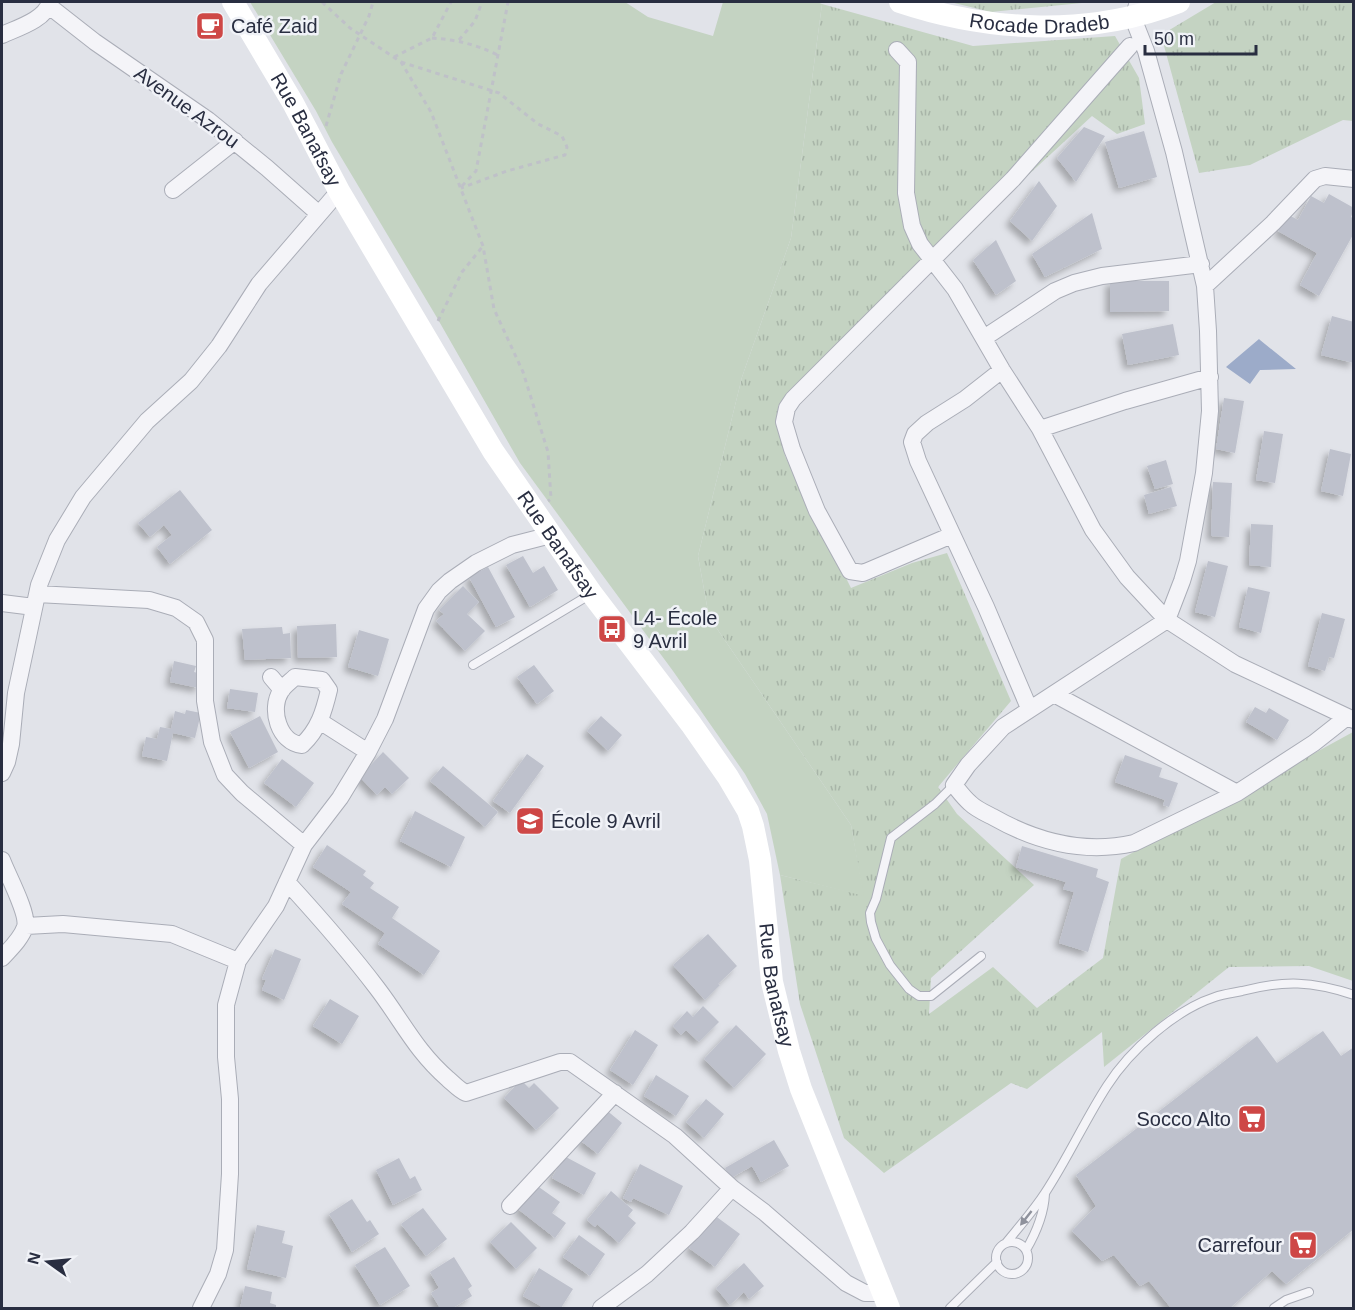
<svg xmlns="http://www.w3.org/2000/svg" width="1355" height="1310" font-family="Arial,sans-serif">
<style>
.grass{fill:url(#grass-tufts)}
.green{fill:#c4d3c2}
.water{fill:#9cabc9}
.building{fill:#bec1cc;filter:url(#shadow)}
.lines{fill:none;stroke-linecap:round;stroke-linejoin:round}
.lane-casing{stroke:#aaadb7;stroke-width:10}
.street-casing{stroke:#aaadb7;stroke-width:18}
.path{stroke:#bfc1c8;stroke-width:3;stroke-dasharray:4.5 4.5;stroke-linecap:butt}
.lane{stroke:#f4f4f8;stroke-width:8}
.street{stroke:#f4f4f8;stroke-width:16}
.secondary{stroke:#fff;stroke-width:22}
.oneway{fill:#8e919c}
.labels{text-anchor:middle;stroke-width:5;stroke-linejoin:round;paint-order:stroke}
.street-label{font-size:20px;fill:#292e41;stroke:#f0f2f7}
.poi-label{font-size:20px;fill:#292e41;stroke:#f0f2f7;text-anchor:start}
</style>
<defs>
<pattern id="grass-tufts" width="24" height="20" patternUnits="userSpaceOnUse" patternTransform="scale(1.5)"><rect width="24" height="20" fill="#c4d3c2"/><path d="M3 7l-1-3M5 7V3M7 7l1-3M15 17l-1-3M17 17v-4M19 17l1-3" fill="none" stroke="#a8b5a8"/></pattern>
<filter id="shadow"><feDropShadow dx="-4.5" dy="4.5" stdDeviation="3" flood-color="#0004"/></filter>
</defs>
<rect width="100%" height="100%" fill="#e1e3e9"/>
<path class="grass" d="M950 2H1092L991 12Z
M1216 2H1353V121L1343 120 1250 165 1199 173 1161 35Z
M822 4 973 46 1115 36 1139 78 1145 124 1117 134 1092 116 778 406 785 456 851 588 912 563 947 553 1011 701 938 787 957 814 1034 885 931 978 929 1014 993 967 1037 1008 1103 958 1121 859 1353 732V981L1309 966 1229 967 1104 1067 1102 1032 1027 1089 1011 1083 884 1173 844 1138 800 1004 780 875 863 895 851 825 709 617 698 556 742 377 791 238Z"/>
<path class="green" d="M250 2H625L648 17 713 36 723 2H817L822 4 791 238 742 377 698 556 709 617 851 825 864 896 780 875 767 814 745 774 673 671 520 463 436 316 332 142 316 111Z"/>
<path class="water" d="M1259 339 1260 340 1296 369 1260 370 1250 384 1226 367Z"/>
<path class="building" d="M1084 127 1105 136 1076 182 1057 158Z
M1144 131 1157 177 1119 188 1105 142Z
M1039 181 1057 206 1032 241 1010 221Z
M1329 194 1354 208 1351 217 1354 219V233L1319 296 1300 285 1317 253 1278 231 1287 214 1298 220 1311 196 1324 203Z
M1092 213 1102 249 1045 277 1032 254Z
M996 240 1016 281 996 295 973 260Z
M1110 281H1169V311L1110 312Z
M1332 316 1354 322V363L1321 355Z
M1173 324 1179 355 1128 365 1122 334Z
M1224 398 1244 401 1235 453 1216 449Z
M1264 431 1283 434 1275 483 1256 480Z
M1330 449 1351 454 1343 496 1321 491Z
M1166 460 1173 484 1155 489 1147 466Z
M1213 482 1232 483 1229 537 1211 536Z
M1171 487 1177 506 1149 514 1144 495Z
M180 490 212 530 170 564 157 547 172 535 164 525 150 537 138 523Z
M1251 524 1273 525 1271 567 1249 565Z
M523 556 533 573 544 566 558 590 530 607 506 565Z
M1208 561 1228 566 1215 617 1195 612Z
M488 567 515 617 496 627 469 577Z
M463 586 479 602 467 614 485 631 465 651 436 621 444 614 439 610Z
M1248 587 1270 592 1261 633 1239 627Z
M1322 613 1345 619 1334 658 1329 657 1325 671 1308 666Z
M336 624 337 657 298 658 297 626Z
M282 627 283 634 290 633 291 658 245 660 242 629Z
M359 630 389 639 378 676 348 667Z
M174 661 196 666 194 672 202 674 199 688 170 682Z
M534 665 554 691 537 704 517 677Z
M230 689 258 693 255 712 227 708Z
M1255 707 1266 713 1269 708 1289 720 1277 740 1246 722Z
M186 710 201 713 195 738 173 733 167 761 142 756 146 737 157 739 160 727 171 729 175 711 185 714Z
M260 716 278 752 249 768 230 732Z
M601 716 622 735 608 751 587 731Z
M383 752 409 778 392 794 385 787 377 795 356 773 366 763 370 766Z
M527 754 544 766 510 813 493 801Z
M1125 755 1162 768 1159 777 1178 783 1169 807 1163 805 1165 800 1115 782Z
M282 759 314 783 296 807 264 783Z
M443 766 498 812 485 827 430 781Z
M415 811 465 837 451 867 400 841Z
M327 845 366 871 363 875 374 883 370 888 399 907 392 918 440 951 424 975 378 944 385 933 342 904 351 892 313 867Z
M1022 846 1098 869 1096 877 1109 882 1088 952 1059 943 1074 892 1063 889 1066 882 1016 867Z
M708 934 737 966 718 984 720 985 705 1000 673 965Z
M275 949 301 959 284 1000 262 990 266 980 262 979Z
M330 999 359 1016 342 1044 313 1026Z
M703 1006 719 1022 699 1042 686 1030 681 1035 673 1026 687 1011 693 1017Z
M736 1025 766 1054 734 1088 704 1059Z
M635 1030 658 1045 633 1085 610 1070Z
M1323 1031 1341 1056 1354 1047V1229L1286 1284 1272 1271 1230 1308H1171L1149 1281 1140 1286 1114 1255 1102 1261 1072 1231 1096 1206 1076 1175 1257 1036 1277 1063Z
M656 1075 689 1096 676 1116 644 1096Z
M521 1080 529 1088 534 1083 559 1108 536 1130 504 1098Z
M706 1099 724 1114 704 1138 686 1122Z
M605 1109 622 1123 598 1154 581 1141Z
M774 1140 789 1166 761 1182 752 1166 731 1178 725 1168Z
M564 1156 596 1173 584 1195 552 1178Z
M399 1158 410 1179 415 1176 422 1190 393 1205 376 1170Z
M640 1164 683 1186 669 1215 633 1198 631 1202 623 1198Z
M536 1185 560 1202 552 1213 566 1223 555 1238 518 1209Z
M611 1191 633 1210 628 1216 636 1223 619 1243 597 1224 595 1227 587 1220Z
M352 1199 367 1222 370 1220 379 1234 352 1252 329 1214Z
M423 1208 447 1239 426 1256 401 1224Z
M714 1215 740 1234 715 1267 689 1248Z
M511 1222 537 1248 516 1269 490 1242Z
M257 1225 285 1231 282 1243 293 1246 286 1278 247 1269Z
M579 1235 605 1254 590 1276 563 1257Z
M385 1247 410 1286 380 1305 355 1265Z
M454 1257 472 1286 468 1289 472 1296 453 1308H440L431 1293 439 1288 430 1272Z
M744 1263 764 1286 749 1299 744 1292 730 1305 716 1288Z
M539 1268 573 1289 561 1308 554 1307 544 1308 523 1296Z
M245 1286 272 1292 270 1303 276 1305V1308H240Z"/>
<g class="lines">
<g class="lane-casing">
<path id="lane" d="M473 665 591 594
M954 785 935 804 891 838 876 899 870 913 871 922 876 939 890 965 909 989 919 996H931L981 956
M996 1258a16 16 0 1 1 32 0a16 16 0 1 1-32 0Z
M1006 1243C1019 1227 1034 1210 1045 1193 1068 1158 1085 1120 1107 1086 1130 1050 1175 1010 1215 997 1224 994 1233 993 1242 991 1284 980 1312 981 1354 995
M1026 1250C1036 1233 1044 1213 1045 1194
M950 1308 997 1262
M1274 1308 1286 1300 1309 1292"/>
</g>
<g class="street-casing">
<path id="street" d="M1138 2 1133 18 1146 51 1174 152 1205 286 1208 331 1210 411 1204 473 1188 561 1182 581 1167 620 1003 727 968 765 954 785C959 791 964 798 970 803 976 809 985 813 993 817 1037 842 1085 854 1134 843L1237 793 1314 743 1347 717
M49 6 95 42 208 120 267 168 319 214
M2 35C17 28 45 20 50 2
M897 50 908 62 906 193 912 226 920 244 955 289 1002 370 1040 429 1093 530 1127 577 1167 620 1235 664 1354 720
M173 190 235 141
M1205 286 1273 223 1315 179 1325 176 1354 179
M984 338 1055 291 1074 283 1102 276 1201 264
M1002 370 965 399 927 423 915 434 912 442 918 461 986 607 1029 708
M1040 429 1125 401 1210 377
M952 535 863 573 850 571 817 511 792 449 784 422 787 408 793 399 1013 179 1130 46
M37 594 149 600 176 608 196 622 205 640V701L212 742 225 775 242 793 304 845
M2 603 34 607
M271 677 282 690
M295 677 322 680 329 690C324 711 319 729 302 745 279 743 269 709 281 691 284 686 291 681 295 677Z
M1054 694 1237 793
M321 722 368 752
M2 773 7 762 11 744 16 693 39 585 57 540 83 497 147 421 191 381 219 346 259 284 339 191
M2 860C7 874 29 914 25 927 21 939 10 949 2 958
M287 882C319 917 349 951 377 988 403 1022 415 1050 448 1079 454 1084 459 1090 466 1093L560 1062H570L675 1136 732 1188 764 1212 846 1283 865 1293H877L882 1291
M26 926 63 924 172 934 238 961
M510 1206 615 1093
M201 1308 218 1274 225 1250 230 1174V1099L226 1057V1005L238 961 276 906 304 845 340 798 368 752 385 719 426 609 439 591 450 581 476 563 512 545 551 535
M601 1308 647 1274 692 1232 732 1188"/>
</g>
<path class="path" d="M322 2 350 28 401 62 431 112 483 246 494 309 523 372 548 452 551 499 548 501
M432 38C458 40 474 44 498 55
M459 40 475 21 482 2
M394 57 432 38 451 2
M401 62 499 93 538 124 562 136 567 147 565 155 507 171 461 188
M326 126 341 74 369 16 373 2
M462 186 476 171 508 2
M438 321 462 272 483 246"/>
<use href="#lane" class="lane"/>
<use href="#street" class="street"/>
<g class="secondary">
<path id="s1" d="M233 2 293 103 339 191 493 451 592 594 691 724 728 777 748 811 753 826 760 860 772 982 789 1051 801 1089 889 1308"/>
<path id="s2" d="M900 2C990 32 1090 37 1179 2"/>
</g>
</g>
<defs><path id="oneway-solid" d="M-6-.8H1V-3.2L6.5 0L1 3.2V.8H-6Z" transform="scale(1.5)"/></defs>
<use class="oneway" href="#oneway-solid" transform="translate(1026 1218) rotate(128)"/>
<defs>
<g id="cafe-square" transform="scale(1.5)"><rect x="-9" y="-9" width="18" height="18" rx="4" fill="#ce4746" stroke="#f0f2f7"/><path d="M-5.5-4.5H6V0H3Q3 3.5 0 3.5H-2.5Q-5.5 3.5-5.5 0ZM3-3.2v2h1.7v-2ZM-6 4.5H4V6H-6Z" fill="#fff"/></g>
<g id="bus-square" transform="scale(1.5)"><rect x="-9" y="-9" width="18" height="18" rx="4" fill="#ce4746" stroke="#f0f2f7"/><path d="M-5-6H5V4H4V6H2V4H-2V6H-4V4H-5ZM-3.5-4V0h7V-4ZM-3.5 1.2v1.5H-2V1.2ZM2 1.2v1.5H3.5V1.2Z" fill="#fff"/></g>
<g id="school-square" transform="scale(1.5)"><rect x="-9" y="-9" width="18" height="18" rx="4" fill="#ce4746" stroke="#f0f2f7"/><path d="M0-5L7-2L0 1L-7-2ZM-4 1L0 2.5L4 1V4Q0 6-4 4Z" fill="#fff"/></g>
<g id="supermarket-square" transform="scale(1.5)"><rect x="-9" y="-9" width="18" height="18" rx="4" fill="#ce4746" stroke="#f0f2f7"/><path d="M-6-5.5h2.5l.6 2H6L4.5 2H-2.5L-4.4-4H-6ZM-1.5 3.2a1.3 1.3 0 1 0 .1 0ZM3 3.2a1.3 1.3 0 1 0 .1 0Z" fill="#fff"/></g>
</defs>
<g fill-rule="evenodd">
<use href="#cafe-square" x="210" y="26"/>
<use href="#bus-square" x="612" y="629"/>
<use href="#school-square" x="530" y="821"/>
<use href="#supermarket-square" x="1252" y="1119"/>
<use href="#supermarket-square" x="1303" y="1245"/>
</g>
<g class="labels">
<g class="street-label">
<text dy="7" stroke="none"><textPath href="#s2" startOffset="142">Rocade Dradeb</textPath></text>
<text transform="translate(187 107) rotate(36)" y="7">Avenue Azrou</text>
<text dy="7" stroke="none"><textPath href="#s1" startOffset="147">Rue Banafsay</textPath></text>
<text dy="7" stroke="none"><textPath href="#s1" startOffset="633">Rue Banafsay</textPath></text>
<text dy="7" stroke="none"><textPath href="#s1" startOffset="1137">Rue Banafsay</textPath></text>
</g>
<g class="poi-label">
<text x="231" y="33">Café Zaid</text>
<text x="633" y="625">L4- École<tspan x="633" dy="23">9 Avril</tspan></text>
<text x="551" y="828">École 9 Avril</text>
<text x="1231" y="1126" text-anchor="end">Socco Alto</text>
<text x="1282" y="1252" text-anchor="end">Carrefour</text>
</g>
</g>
<rect width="1355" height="1310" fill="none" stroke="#292e41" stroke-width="6"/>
<g transform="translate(48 1262) rotate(285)" stroke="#f0f2f7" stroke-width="4.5" paint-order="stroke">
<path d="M0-4.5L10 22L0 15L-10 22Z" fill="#292e41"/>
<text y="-9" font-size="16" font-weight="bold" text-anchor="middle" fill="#292e41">N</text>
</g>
<path d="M1145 45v9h111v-9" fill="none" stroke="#292e41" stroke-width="3"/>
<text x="1154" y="45" font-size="18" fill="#292e41" stroke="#f0f2f7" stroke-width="4.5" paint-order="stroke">50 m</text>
</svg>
